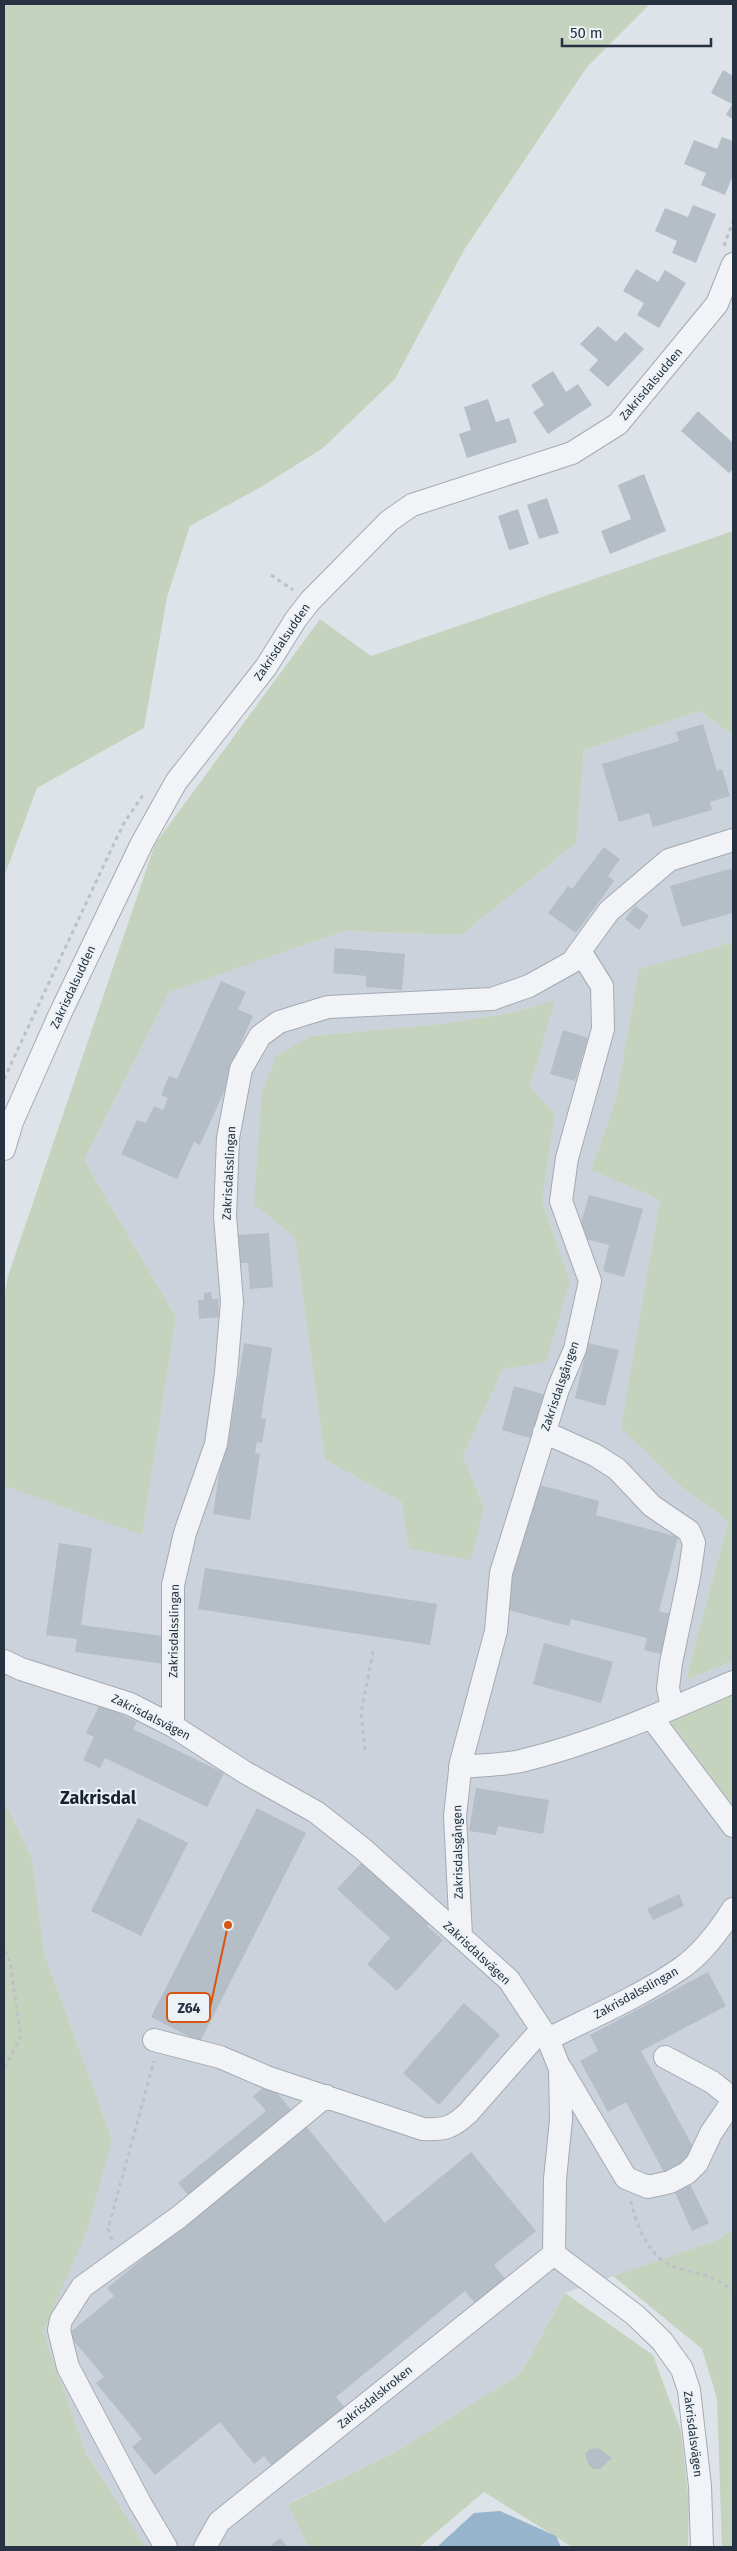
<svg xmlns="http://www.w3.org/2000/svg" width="737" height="2551" font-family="'Fira Sans',sans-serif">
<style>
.built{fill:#ccd2db;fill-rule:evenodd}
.green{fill:#c5d3be}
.water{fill:#96b4cc}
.building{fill:#b5bdc6}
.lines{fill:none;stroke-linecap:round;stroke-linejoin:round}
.minor-casing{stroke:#a3aab3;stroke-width:24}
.path{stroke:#bcc1c8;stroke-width:3;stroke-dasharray:4 4;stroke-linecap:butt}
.minor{stroke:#f1f3f7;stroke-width:22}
.labels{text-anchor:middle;stroke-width:4;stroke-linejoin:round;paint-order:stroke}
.street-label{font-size:12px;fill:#263241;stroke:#edf2f6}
.district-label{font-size:18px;font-weight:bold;fill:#182331;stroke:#edf2f6}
.leader{fill:none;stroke:#d55511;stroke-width:2}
.callout-dot{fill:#d55511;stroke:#edf2f6;stroke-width:2}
.callout{fill:#edf2f6;stroke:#d55511;stroke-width:2}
.callout-label{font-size:14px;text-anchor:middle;font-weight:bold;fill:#263241}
</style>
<rect width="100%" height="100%" fill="#dee3e9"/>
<path class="built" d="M699 711 733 735V942L639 970 616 1099 591 1170 660 1200 622 1428 684 1489 728 1521 686 1680 733 1661V1694L668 1719 733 1806V2229L720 2239 565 2293 521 2373 396 2452 289 2503 308 2547H146L86 2453 43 2332 112 2139 44 1953 32 1858 4 1800V1486L142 1534 176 1317 84 1160 169 991 344 931 461 935 576 843 584 750ZM554 1001 530 1088 555 1114 542 1201 570 1281 503 1369 463 1456 484 1507 402 1502 325 1460 295 1236 311 1036 440 1024 516 1012Z"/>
<path class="green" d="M4 4H650L587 67 464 250 395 379 323 448 266 484 190 526 167 597 144 728 37 788 4 877Z
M733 531V735L699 711 584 750 576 843 461 935 344 931 169 992 84 1160 176 1317 142 1535 4 1486V1297L8 1276 155 844 320 619 371 656Z
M733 942V1661L686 1680 728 1521 684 1489 621 1428 660 1200 591 1170 616 1099 639 969Z
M555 1000 530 1087 555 1114 542 1201 570 1281 546 1362 503 1369 463 1456 484 1507 471 1560 409 1549 402 1502 325 1460 295 1237 254 1204 262 1092 276 1056 311 1036 440 1024 516 1012Z
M733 1694V1806L668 1719Z
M4 1800 32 1858 44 1953 112 2139 88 2228 43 2332 86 2453 146 2547H4Z
M733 2229V2547H722L717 2399 702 2349 613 2276 720 2239Z
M565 2293 653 2355 681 2431 689 2502 688 2547H572L484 2492 419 2547H308L288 2504 396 2452 521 2373Z"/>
<path class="water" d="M500 2511 556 2536 561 2547H437L474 2513Z"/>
<path class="building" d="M723 70 733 76V119L726 115 732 104 711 93Z
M722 137 733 141V175L725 195 701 185 706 173 684 164 694 140 717 149Z
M693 205 716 214 696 263 672 253 677 241 655 231 665 208 688 217Z
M636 269 658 282 665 270 686 283 659 328 637 315 644 303 623 291Z
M598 326 616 342 625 332 644 349 608 387 589 370 598 360 580 344Z
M553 371 566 392 578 384 592 405 548 434 533 412 544 405 531 385Z
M488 399 496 422 509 418 517 442 467 458 459 434 471 430 464 407Z
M698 411 733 443V469L729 473 681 431Z
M644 474 666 531 610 554 601 531 631 519 618 485Z
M547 498 559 533 539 539 527 505Z
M518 509 529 544 509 550 498 516Z
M703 724 717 771 722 769 730 796 710 802 712 810 653 827 649 813 619 822 602 764 679 741 676 732Z
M604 847 620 859 608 876 614 881 576 933 548 913 568 886 572 889Z
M733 868V913L682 927 670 886Z
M635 906 649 916 639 930 625 919Z
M335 948 405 954 402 990 366 987V976L333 973Z
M221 981 246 992 238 1009 253 1016 232 1063 236 1065 200 1145 194 1142 177 1179 121 1154 137 1120 146 1123 154 1106 163 1110 168 1098 161 1095 169 1076 177 1079Z
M563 1030 588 1038 575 1081 550 1074Z
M589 1195 643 1209 624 1277 603 1271 609 1245 577 1237Z
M269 1233 273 1287 250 1289 248 1263H237L235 1235Z
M211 1292 212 1299H218L219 1317 199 1319 198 1300H204V1293Z
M244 1343 272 1348 261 1418 266 1419 262 1443 257 1442 255 1453 260 1454 250 1520 213 1514 223 1448 227 1449Z
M588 1343 619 1350 605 1406 575 1398Z
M514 1386 550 1396 537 1440 502 1430Z
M536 1484 599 1501 596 1515 678 1537 659 1611 675 1615 665 1655 644 1650 647 1638 571 1619 569 1626 504 1609Z
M59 1543 92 1548 81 1625 170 1637 166 1664 75 1652 77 1639 46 1635Z
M205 1568 437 1604 430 1645 198 1609Z
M544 1643 613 1662 601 1703 533 1684Z
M100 1704 137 1722 133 1729 224 1773 207 1807 105 1758 100 1768 83 1760 94 1737 86 1733Z
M476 1788 549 1800 543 1834 498 1826 496 1835 469 1831Z
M257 1808 306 1833 200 2042 151 2017Z
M138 1818 188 1843 141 1936 91 1911Z
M366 1858 434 1919 427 1926 443 1940 397 1991 367 1964 390 1938 337 1889Z
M679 1894 684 1906 653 1920 647 1909Z
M708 1972 726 2006 641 2051 698 2156 665 2174 626 2102 608 2112 580 2061 598 2051 590 2035Z
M464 2003 500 2035 439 2105 403 2073Z
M269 2083 293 2112 190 2197 178 2183 266 2111 253 2096Z
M305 2125 385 2223 471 2152 536 2231 494 2265 508 2282 478 2307 465 2291 336 2397 348 2412 276 2471 264 2456 254 2464 220 2422 155 2475 132 2447 142 2439 96 2383 104 2377 68 2334 114 2296 107 2288Z
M689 2182 709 2223 692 2231 673 2188Z
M598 2448 612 2458 600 2469H593L588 2464 585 2454 589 2449Z
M280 2538 288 2547H269Z"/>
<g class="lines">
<g class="minor-casing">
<path id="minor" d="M4 1149 12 1122 59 1016 142 843 176 782 266 667 296 619 310 601 389 521 412 505 572 453 618 424 717 304 733 264
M544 1432 595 1455 617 1469 652 1506 689 1531 694 1543 689 1577 671 1663 668 1688 672 1708
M4 1661 21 1669 130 1704 173 1726 246 1773 316 1812 363 1849 509 1980 548 2039 560 2069 561 2120 555 2179 554 2254 635 2315 662 2341 682 2369 689 2390 700 2486 702 2547
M651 1717 733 1826
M173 1726V1585L185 1533 216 1444 226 1373 232 1302 225 1216 228 1138 241 1069 260 1036 279 1022 328 1007 492 999 529 986 572 962 609 911 669 860 733 840
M460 1767C480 1765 502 1765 521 1761 595 1743 664 1712 733 1682
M461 1936 455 1816 461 1762 496 1631 501 1573 558 1389 575 1349 590 1281 561 1201 567 1158 603 1029 602 986 580 951
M548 2039C592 2017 639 1997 680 1969 701 1955 719 1931 733 1909
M154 2040 220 2057 269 2078 423 2129C444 2130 452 2128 468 2113L541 2030
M665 2057 712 2082 733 2099
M561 2069 626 2178 648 2187 670 2182 687 2173 697 2163 711 2133 733 2101
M166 2547 140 2503 68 2367 59 2330 61 2320 82 2287 179 2217 326 2096
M205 2547 219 2522 554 2254"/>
</g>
<path class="path" d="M724 246 733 221
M271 575 293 590
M4 1079 109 854 124 823 143 795
M365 1750 361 1713 374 1647
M4 1951 9 1956 21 2037 4 2068
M631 2201C636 2226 651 2261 677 2268 701 2275 713 2274 733 2291
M112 2240 108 2229 154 2061"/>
<use href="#minor" class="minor"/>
</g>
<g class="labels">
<g class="street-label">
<text transform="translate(651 384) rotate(-50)" y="4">Zakrisdalsudden</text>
<text transform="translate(282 642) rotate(-56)" y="4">Zakrisdalsudden</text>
<text transform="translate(73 987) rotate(-65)" y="4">Zakrisdalsudden</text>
<text transform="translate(229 1173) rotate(-87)" y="4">Zakrisdalsslingan</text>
<text transform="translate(560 1386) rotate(-71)" y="4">Zakrisdalsgången</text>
<text transform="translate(174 1631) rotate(-89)" y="4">Zakrisdalsslingan</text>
<text transform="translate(151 1717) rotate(27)" y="4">Zakrisdalsvägen</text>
<text transform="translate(458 1852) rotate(-91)" y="4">Zakrisdalsgången</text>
<text transform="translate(477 1953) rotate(43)" y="4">Zakrisdalsvägen</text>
<text transform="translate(636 1993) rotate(-29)" y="4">Zakrisdalsslingan</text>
<text transform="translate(375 2397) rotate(-39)" y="4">Zakrisdalskroken</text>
<text transform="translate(693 2434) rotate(83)" y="4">Zakrisdalsvägen</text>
</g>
<g class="district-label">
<text x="98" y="1804">Zakrisdal</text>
</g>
</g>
<path class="leader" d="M228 1925L210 2008"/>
<circle class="callout-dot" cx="228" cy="1925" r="5"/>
<rect class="callout" x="167" y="1993" width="43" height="29" rx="5"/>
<g class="callout-label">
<text x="189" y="2013">Z64</text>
</g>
<rect width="737" height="2551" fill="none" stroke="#263241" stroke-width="10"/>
<path d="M562 38v8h149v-8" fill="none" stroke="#263241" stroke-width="2.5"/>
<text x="570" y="38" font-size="15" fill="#263241" stroke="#edf2f6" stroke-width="4" paint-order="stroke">50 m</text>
</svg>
